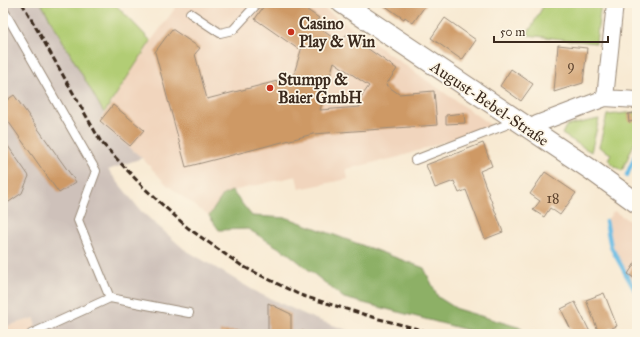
<svg xmlns="http://www.w3.org/2000/svg" width="640" height="337" font-family="'IM FELL Great Primer',serif">
<style>
.built{fill:#f1d5bd}
.industrial{fill:#cec1ba}
.green{fill:#b2cd74;stroke:#767c49}
.forest{fill:#8db066;stroke:#646d42}
.lines{fill:none;stroke-linecap:round;stroke-linejoin:round}
.stream{stroke:#67bbe4;stroke-width:4.5}
.building{fill:#ce9965;fill-rule:evenodd}
.service-casing{stroke:#9a8a78;stroke-width:10}
.minor-casing{stroke:#9a8a78;stroke-width:18}
.tertiary-casing{stroke:#9a8a78;stroke-width:22}
.service{stroke:#fff;stroke-width:8}
.minor{stroke:#fff;stroke-width:16}
.tertiary{stroke:#fff;stroke-width:20}
.rail{stroke:#3b2a1e;stroke-width:3;stroke-dasharray:6 3;stroke-linecap:butt}
.poi-dot{fill:#c8321e;stroke:#fcf5e5;stroke-width:1.5}
.labels{text-anchor:middle;stroke-width:3.5;stroke-linejoin:round;paint-order:stroke}
.number-label{font-size:14px;fill:#604630}
.poi-label{font-size:16px;font-weight:bold;fill:#3b2a1e;stroke:#fcf5e5;text-anchor:start}
.street-label{font-size:16px;fill:#3b2a1e;stroke:#fcf5e5}
</style>
<rect width="100%" height="100%" fill="#fcf5e5"/>
<filter id="ink" filterUnits="userSpaceOnUse"><feTurbulence type="fractalNoise" baseFrequency=".025" numOctaves="2"/><feDisplacementMap in="SourceGraphic" scale="8" xChannelSelector="R" yChannelSelector="G"/><feConvolveMatrix kernelMatrix="1 2 1 2 8 2 1 2 1" color-interpolation-filters="sRGB"/></filter>
<filter id="wash" filterUnits="userSpaceOnUse"><feTurbulence type="fractalNoise" baseFrequency=".012" numOctaves="4" result="noise"/><feDisplacementMap in="SourceGraphic" scale="16" xChannelSelector="R" yChannelSelector="G"/><feGaussianBlur stdDeviation="0.9" result="paint"/><feColorMatrix in="noise" values="0 0 0 0 0 0 0 0 0 0 0 0 0 0 0 0 0 1.4 0 .05"/><feComposite in="paint" operator="in"/></filter>
<g filter="url(#wash)">
<rect width="100%" height="100%" fill="#f8ead3"/>
<path class="built" d="M179 3H316L492 126 399 157 346 169 348 179 299 189 296 176 232 191 223 195 209 216 167 185 142 158 99 122 151 41Z
M614 211 637 226V297L609 248 606 221Z
M35 318V334H3V327Z"/>
<path class="industrial" d="M3 3H41L104 113 99 122 142 158 108 170 141 211 184 249 258 293 315 319 359 334H35V318L3 327Z"/>
<path class="green" d="M41 3H114L151 41 104 113Z
M545 3H601L596 43 527 35Z
M637 112V137L622 171 613 165 608 159 611 154 599 147 607 115Z
M599 119 591 152 562 134 566 126Z"/>
<path class="forest" d="M232 191 252 216 288 218 424 268 438 297 457 309 521 328 524 334H483L344 298 289 254 248 229 219 230 209 216 223 195Z"/>
<g class="lines">
<path class="stream" d="M627 175 637 151
M606 221 611 247 637 294"/>
</g>
<g id="blocks">
<path class="building" d="M266 3H297L319 18 314 24 340 43 347 34 397 69 386 85 399 94 434 91 437 125 313 134 186 167 155 52 172 29 200 48 195 54 207 99 293 77 304 40 298 49 255 19ZM334 62 369 86 359 100 360 107 320 110Z
M381 3H427L413 23 405 17 404 19Z
M445 18 476 40 462 60 431 38Z
M636 35H637V57H634Z
M558 45 587 48 583 83 554 92Z
M511 69 533 84 521 101 500 86Z
M14 95 76 182 59 193 3 114V103Z
M113 105 144 130 130 146 100 121Z
M464 113 465 123 446 124V115Z
M634 113 635 121 629 122 628 114Z
M3 139 29 176 22 193 3 206Z
M483 143 492 166 480 171 503 232 485 239 466 190 459 193 454 181 435 188 426 165Z
M545 172 576 193 560 215 550 208 544 217 533 210 540 201 530 194Z
M637 260V280L628 274Z
M604 293 617 326 599 333 586 300Z
M575 302 591 334H573L561 309Z
M268 303 291 314V332L303 331V334H220V331H268Z"/>
</g>
</g>
<g filter="url(#ink)">
<use href="#blocks" fill-opacity="0" stroke="#9a8a78" stroke-width="1"/>
<g class="lines">
<g class="service-casing">
<path id="service" d="M3 9 96 171 78 220 110 298
M190 13 220 33 233 30 258 3
M415 160 516 121
M31 334 110 298 189 313"/>
</g>
<g class="minor-casing">
<path id="minor" d="M605 98 615 3
M532 131 537 124 605 98 637 100"/>
</g>
<g class="tertiary-casing">
<path id="tertiary" d="M342 3 590 169 637 203"/>
</g>
<use href="#service" class="service"/>
<use href="#minor" class="minor"/>
<use href="#tertiary" class="tertiary"/>
<path class="rail" d="M22 3 101 142 143 187 188 228 242 266 300 295 379 319 438 334"/>
</g>
</g>
<g class="poi-dot">
<circle cx="291" cy="32" r="4"/>
<circle cx="270" cy="88" r="4"/>
</g>
<g class="labels">
<g class="number-label">
<text x="571" y="70">9</text>
<text x="553" y="203">18</text>
</g>
<g class="poi-label">
<text x="299" y="29">Casino<tspan x="299" dy="18">Play &amp; Win</tspan></text>
<text x="278" y="85">Stumpp &amp;<tspan x="278" dy="18">Baier GmbH</tspan></text>
</g>
<g class="street-label">
<text transform="translate(490 103) rotate(34)" y="6">August-Bebel-Straße</text>
</g>
</g>
<rect width="640" height="337" fill="none" stroke="#fcf5e5" stroke-width="16"/>
<path d="M494 36v6h114v-6" fill="none" stroke="#3b2a1e" stroke-width="2"/>
<text x="500" y="36" font-size="12" fill="#3b2a1e" stroke="#fcf5e5" stroke-width="3" paint-order="stroke">50 m</text>
</svg>
